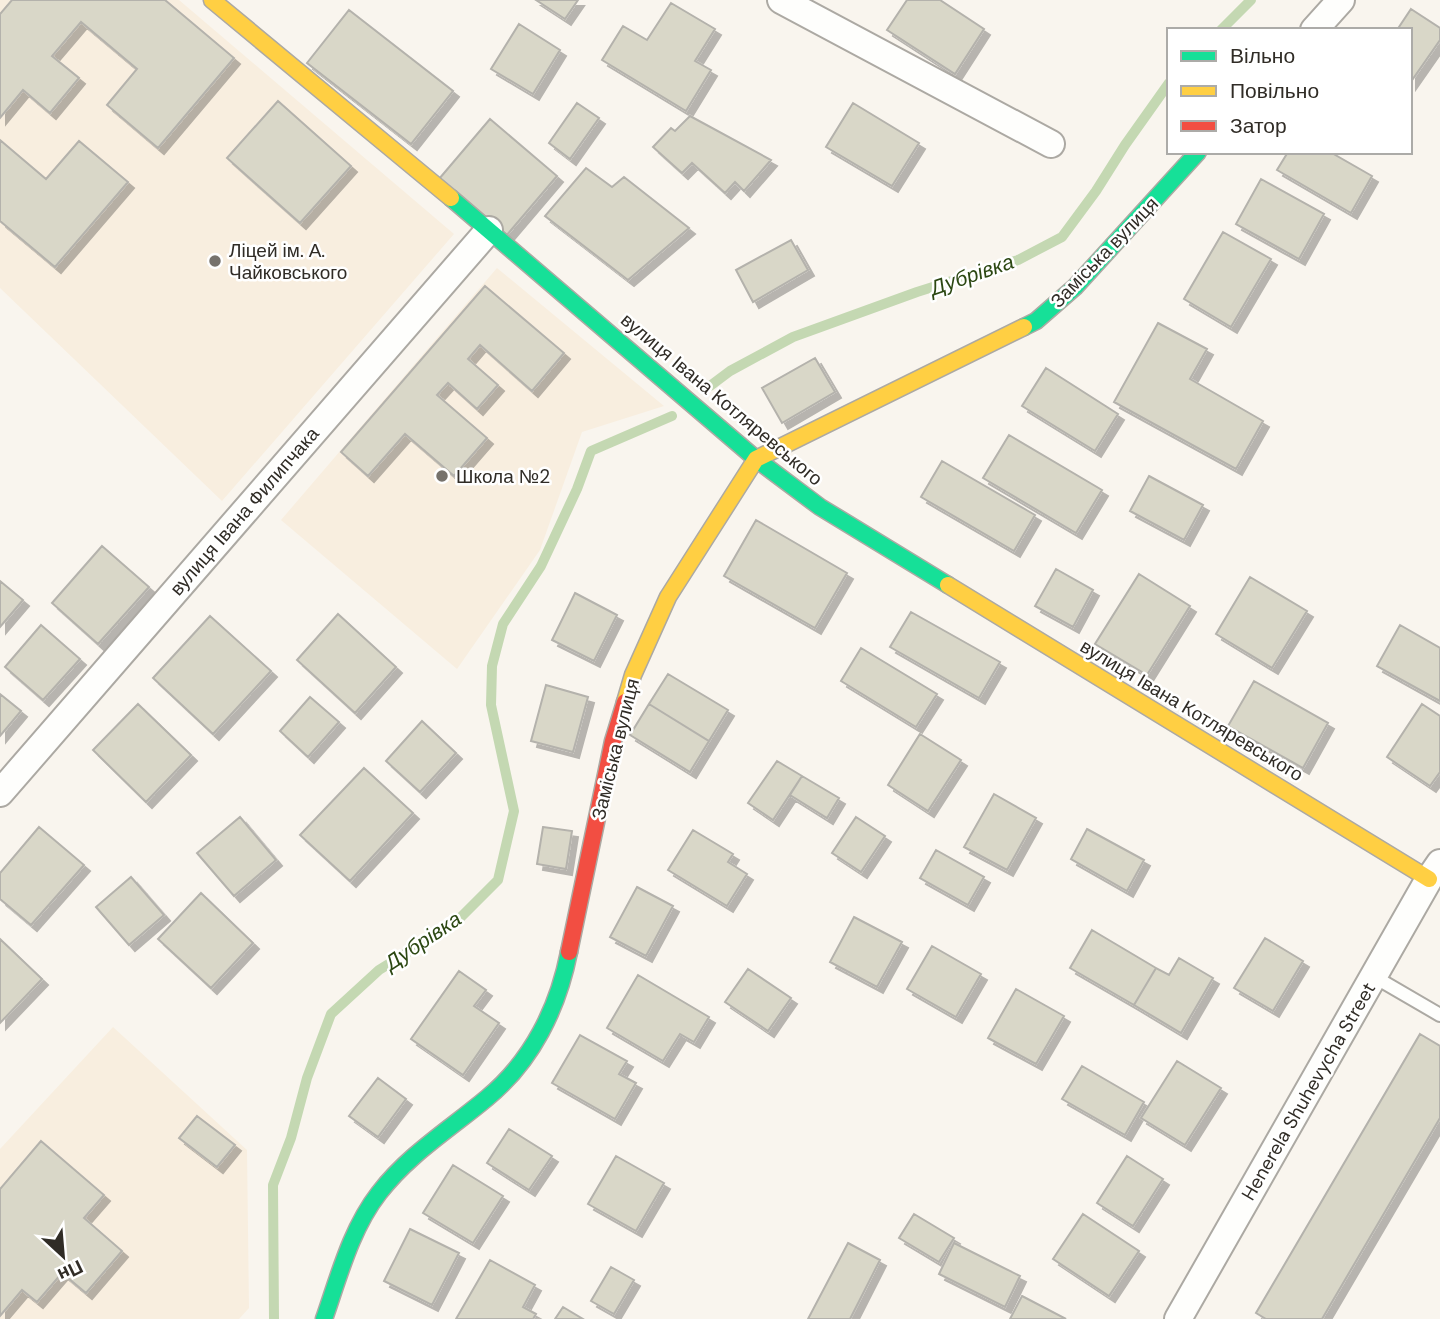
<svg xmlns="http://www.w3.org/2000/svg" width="1440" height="1319" font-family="'DM Sans',sans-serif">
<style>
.built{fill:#f8eedf}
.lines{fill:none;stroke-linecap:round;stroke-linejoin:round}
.stream{stroke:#c4d8b2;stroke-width:10}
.building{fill:#d9d7c8;stroke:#b4b2ac;stroke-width:2;filter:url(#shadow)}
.lane-casing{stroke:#aca9a3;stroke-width:16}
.street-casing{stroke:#aca9a3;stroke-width:30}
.fast-casing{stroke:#aca9a3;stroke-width:19}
.slow-casing{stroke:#aca9a3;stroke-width:19}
.jam-casing{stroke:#aca9a3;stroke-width:19}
.lane{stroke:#fefefc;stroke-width:12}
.street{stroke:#fefefc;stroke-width:26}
.fast{stroke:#16e098;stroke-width:16}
.slow{stroke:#ffcf43;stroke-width:16}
.jam{stroke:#f24e42;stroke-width:16}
.poi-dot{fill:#76726c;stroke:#fff;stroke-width:2.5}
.labels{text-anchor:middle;stroke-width:5;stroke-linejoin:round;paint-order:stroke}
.poi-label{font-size:19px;fill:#302c26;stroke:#fff;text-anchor:start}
.street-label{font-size:19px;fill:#302c26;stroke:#fff}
.water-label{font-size:21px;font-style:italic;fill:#2c4813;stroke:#fff}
</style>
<defs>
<filter id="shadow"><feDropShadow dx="6" dy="6" stdDeviation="0" flood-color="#0004"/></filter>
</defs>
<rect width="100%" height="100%" fill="#f9f5ee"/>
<path class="built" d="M0 0H179L454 234 222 501 0 288Z
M497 268 664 406 582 432 540 550 457 669 281 520Z
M113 1027 247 1150 249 1308 239 1319H0V1149Z"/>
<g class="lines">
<path class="stream" d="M1221 30 1251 0
M710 386 730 371 793 337 917 292 1018 260 1062 237 1096 191 1125 145 1169 83
M274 1319 273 1185 291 1138 307 1078 331 1014 379 970 455 923 498 880 514 811 491 705 492 666 503 624 541 566 577 489 591 451 672 416"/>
</g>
<path class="building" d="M12 0H165L234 58 158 148 107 105 137 69 81 22 52 56 79 78 50 113 23 90 0 118V14Z
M536 0H578L565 19Z
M907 0H940L984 29 955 74 887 30Z
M671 3 715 29 695 61 711 70 686 111 602 60 623 26 647 40Z
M1411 9 1440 28V40L1410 83V30H1397Z
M349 10 453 91 411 144 307 63Z
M519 24 560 50 533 94 491 69Z
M278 101 351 166 300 223 227 158Z
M577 103 599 118 570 159 549 143Z
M853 103 919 143 892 186 826 147Z
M690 116 771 160 744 191 735 182 725 193 692 163 682 173 653 147 671 128 675 131Z
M490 119 557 176 506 236 439 179Z
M0 140 46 179 79 141 128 182 55 267 0 221Z
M1288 152H1330L1372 176 1351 213 1277 170Z
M586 168 612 187 624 177 689 228 628 280 545 216Z
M1261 179 1324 214 1299 259 1236 224Z
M1223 232 1271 259 1231 327 1184 299Z
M791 240 808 270 753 302 736 270Z
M485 286 564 353 532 391 480 345 468 359 498 385 477 409 448 383 437 395 487 438 454 476 405 434 368 476 341 452Z
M1158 323 1207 349 1190 379 1263 421 1236 469 1114 402Z
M815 358 835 392 782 423 762 388Z
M1046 368 1118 414 1095 451 1022 406Z
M1009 435 1102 490 1076 533 983 478Z
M942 461 1035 515 1014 551 921 497Z
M1149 476 1203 505 1184 540 1130 511Z
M756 520 847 573 815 628 724 576Z
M102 546 149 587 98 644 52 603Z
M1056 569 1093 590 1073 627 1035 606Z
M1139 574 1190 606 1147 675 1095 644Z
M1250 577 1307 611 1272 668 1216 634Z
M0 581 23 600 0 627Z
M575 593 617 615 594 661 552 640Z
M911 612 1000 662 979 698 890 647Z
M338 614 396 667 355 713 297 660Z
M210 616 271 671 213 734 153 678Z
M41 625 80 659 43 700 5 667Z
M1400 625 1440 648V701L1377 666Z
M861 648 937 694 916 727 841 681Z
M668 674 728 710 709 741 649 704Z
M1254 681 1328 723 1303 768 1228 726Z
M546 685 588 697 573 752 531 741Z
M0 694 21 711 0 736Z
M310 697 339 722 308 757 280 731Z
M138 704 191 755 146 802 93 750Z
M649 704 709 741 690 772 630 735Z
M1422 704 1440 716V772L1430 786 1387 757Z
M422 721 456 753 420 792 386 761Z
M920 734 961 760 928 811 888 785Z
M777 761 802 776 773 820 748 803Z
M364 768 413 813 350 881 300 835Z
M802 776 839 798 827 818 790 795Z
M994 794 1036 818 1007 870 964 847Z
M240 817 276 860 234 896 197 853Z
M856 817 885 836 861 872 832 853Z
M39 827 84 865 31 925 0 899V873Z
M543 827 572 831 566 869 537 864Z
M1087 829 1144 860 1127 891 1071 859Z
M693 830 733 854 728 862 747 874 727 906 668 870Z
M936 850 984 877 968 905 920 878Z
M131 877 164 915 129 945 96 907Z
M637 887 673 906 646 956 610 937Z
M201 893 253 943 211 988 158 939Z
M854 917 902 942 877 987 830 962Z
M1092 930 1156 968 1134 1005 1070 968Z
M1265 938 1303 961 1273 1011 1234 988Z
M0 939 42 979 0 1023Z
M932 946 981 974 956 1017 907 989Z
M1179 958 1213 978 1181 1033 1134 1005 1156 968 1169 975Z
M748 969 791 998 768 1031 725 1002Z
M459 971 486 990 474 1006 499 1023 463 1075 411 1039Z
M638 975 709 1017 694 1042 680 1034 663 1061 607 1028Z
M1016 989 1064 1016 1036 1064 988 1038Z
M1420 1034 1440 1046V1118L1322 1319H1266L1256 1313Z
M580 1035 627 1061 619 1074 636 1083 615 1119 552 1083Z
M1177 1061 1221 1088 1185 1145 1141 1118Z
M1082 1066 1144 1102 1125 1135 1062 1099Z
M378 1078 406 1099 378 1137 349 1116Z
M197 1116 235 1145 217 1167 179 1138Z
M509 1129 552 1156 529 1190 487 1163Z
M41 1141 104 1195 84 1218 122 1251 86 1293 62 1273 37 1302 22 1290 0 1316V1189Z
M616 1156 664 1183 636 1231 588 1204Z
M1127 1156 1163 1179 1133 1226 1097 1203Z
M453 1165 503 1196 473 1243 423 1213Z
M914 1214 954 1238 939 1262 899 1238Z
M1083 1214 1139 1251 1109 1296 1053 1259Z
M410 1229 459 1253 432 1305 384 1281Z
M848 1243 880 1260 850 1319H808Z
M954 1243 1020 1276 1005 1307 939 1274Z
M490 1260 535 1285 523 1307 536 1314 533 1319H456Z
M611 1267 634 1280 614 1314 591 1301Z
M1022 1296 1066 1319H1010Z
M563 1307 583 1319H555Z"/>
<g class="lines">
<g class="lane-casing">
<path id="lane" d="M1373 976 1440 1015"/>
</g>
<g class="street-casing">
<path id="street" d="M781 0 1051 144
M1314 30 1341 0
M0 793 489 230
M1178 1319 1429 879 1440 863"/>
</g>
<g class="fast-casing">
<path id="fast" d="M451 198 756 459 820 507 948 585
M1024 327 1036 321 1075 287 1198 152
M324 1319C339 1276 351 1229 379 1193 409 1154 450 1129 487 1098 532 1061 558 1008 569 952"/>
</g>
<g class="slow-casing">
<path id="slow" d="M212 0 451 198
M948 585 1429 879
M625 702 633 675 668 597 756 459 1024 327"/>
</g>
<g class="jam-casing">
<path id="jam" d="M569 952 613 741 625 702"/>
</g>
<use href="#lane" class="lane"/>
<use href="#street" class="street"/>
<use href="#fast" class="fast"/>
<use href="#slow" class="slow"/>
<use href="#jam" class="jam"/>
</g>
<g class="poi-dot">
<circle cx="215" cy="261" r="7"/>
<circle cx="442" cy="476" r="7"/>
</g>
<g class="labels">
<g class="poi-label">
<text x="229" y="257">Ліцей ім. А.<tspan x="229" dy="22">Чайковського</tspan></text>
<text x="456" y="483">Школа №2</text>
</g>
<g class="street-label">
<text transform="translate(1104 252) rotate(-46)" y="7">Заміська вулиця</text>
<text transform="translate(722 399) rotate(40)" y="7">вулиця Івана Котляревського</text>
<text transform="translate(244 511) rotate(-49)" y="7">вулиця Івана Филипчака</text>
<text transform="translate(1192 710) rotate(31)" y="7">вулиця Івана Котляревського</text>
<text transform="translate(615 749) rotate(-76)" y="7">Заміська вулиця</text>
<text transform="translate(1308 1091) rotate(-60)" y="7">Henerela Shuhevycha Street</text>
</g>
<g class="water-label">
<text transform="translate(972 275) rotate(-19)" y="7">Дубрівка</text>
<text transform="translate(423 941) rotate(-34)" y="7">Дубрівка</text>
</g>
</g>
<rect x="1167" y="28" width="245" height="126" fill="#ffffff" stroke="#acaba8" stroke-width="2"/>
<rect x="1181" y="51" width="35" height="10" fill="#16e098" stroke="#acaba8" stroke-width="2"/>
<text x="1230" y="63" font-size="21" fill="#302c26">Вільно</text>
<rect x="1181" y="86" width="35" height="10" fill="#ffcf43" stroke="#acaba8" stroke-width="2"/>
<text x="1230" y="98" font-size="21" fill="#302c26">Повільно</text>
<rect x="1181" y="121" width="35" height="10" fill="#f24e42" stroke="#acaba8" stroke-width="2"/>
<text x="1230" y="133" font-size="21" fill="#302c26">Затор</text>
<g transform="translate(63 1256) rotate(154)" stroke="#ffffff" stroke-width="5" paint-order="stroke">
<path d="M0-5L12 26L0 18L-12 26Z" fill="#302c26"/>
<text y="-10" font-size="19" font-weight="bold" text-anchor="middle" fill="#302c26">Пн</text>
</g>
</svg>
